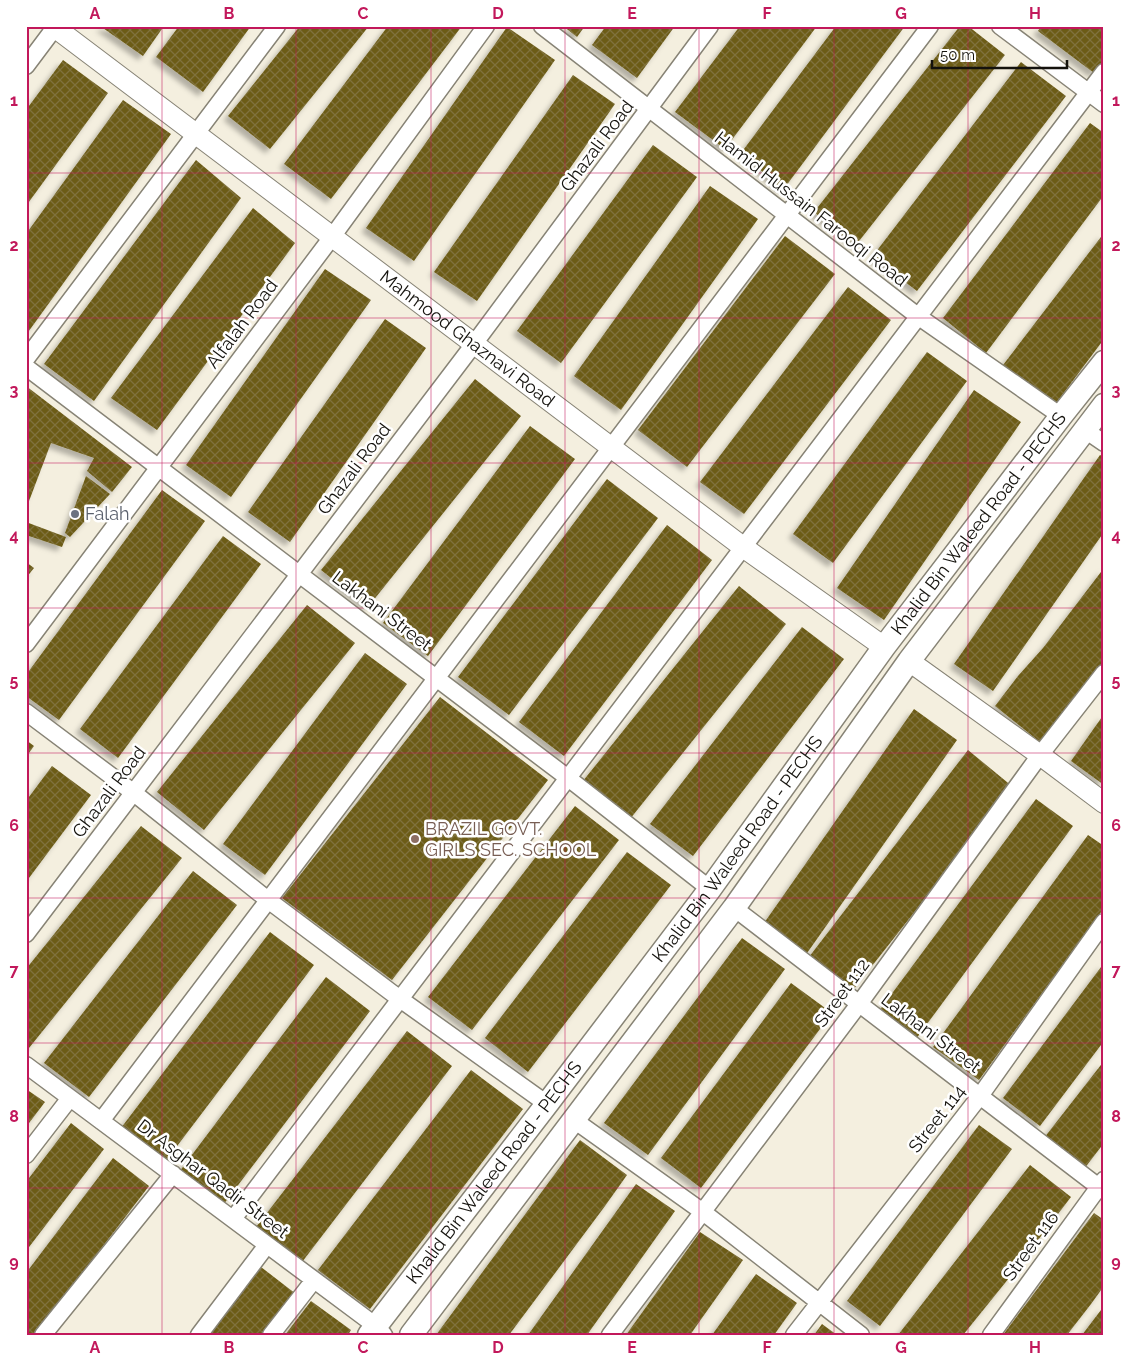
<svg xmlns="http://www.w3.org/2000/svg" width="1130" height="1361" font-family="Raleway,sans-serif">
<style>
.building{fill:url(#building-cross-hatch);filter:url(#shadow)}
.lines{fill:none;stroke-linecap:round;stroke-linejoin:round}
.minor-casing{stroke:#878375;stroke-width:19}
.tertiary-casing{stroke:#878375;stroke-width:22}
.secondary-casing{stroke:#878375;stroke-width:25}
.minor{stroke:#fff;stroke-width:16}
.tertiary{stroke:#fff;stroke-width:20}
.secondary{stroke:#fff;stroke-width:22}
.grid{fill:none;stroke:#c2185b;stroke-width:1;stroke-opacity:0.55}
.worship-dot{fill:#6b7280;stroke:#fff;stroke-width:2}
.education-dot{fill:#8d6e63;stroke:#fff;stroke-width:2}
.labels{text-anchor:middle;stroke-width:5;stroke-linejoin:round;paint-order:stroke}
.street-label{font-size:18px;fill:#14120d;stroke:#fff}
.worship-label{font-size:18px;fill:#5b616d;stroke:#fff;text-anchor:start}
.education-label{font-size:18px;fill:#785e54;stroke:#fff;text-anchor:start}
.neatline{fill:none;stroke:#c2185b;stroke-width:2}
.grid-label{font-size:16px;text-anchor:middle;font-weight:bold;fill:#c2185b}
</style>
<defs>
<pattern id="building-cross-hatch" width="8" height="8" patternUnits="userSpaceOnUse" patternTransform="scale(1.25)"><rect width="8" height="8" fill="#6c5b16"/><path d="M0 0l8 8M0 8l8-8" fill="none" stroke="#7f723e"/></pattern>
<filter id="shadow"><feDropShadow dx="-4.5" dy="4.5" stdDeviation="2.5" flood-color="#0004"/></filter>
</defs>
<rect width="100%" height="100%" fill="#f4efdf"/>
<path class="building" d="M100 26H164L143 56Z
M179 26H251L203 92 156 57Z
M300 26H369L270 149 228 116Z
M388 26H462L331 199 284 164Z
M563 26H585L577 37Z
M606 26H675L637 78 592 45Z
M740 26H817L725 149 675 112Z
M836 26H905L783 190 741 153Z
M960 26H968L1005 55 856 245 814 212Z
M1041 26H1104V60L1094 73 1038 31Z
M507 27 555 60 414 261 366 228Z
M63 60 108 93 26 206V110Z
M1021 62 1066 96 917 291 872 257Z
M573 75 615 104 477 301 434 272Z
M123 100 171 134 26 335V234Z
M1090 123 1104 133V195L986 353 943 318Z
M653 145 697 177 561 363 517 331Z
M196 160 241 198 94 401 44 364Z
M710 186 758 219 621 410 574 376Z
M253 208 295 243 157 430 111 398Z
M1104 233V339L1054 406 1000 369Z
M785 236 835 274 687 467 638 430Z
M325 269 371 300 231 497 186 465Z
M848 287 891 320 744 514 700 482Z
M385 319 426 348 290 542 248 512Z
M927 352 967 381 833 563 793 534Z
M475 379 521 416 368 607 321 570Z
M26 386 132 467 112 492 87 471 94 458 51 443 26 509Z
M974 390 1021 422 884 620 837 588Z
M530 426 575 459 428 656 383 623Z
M1100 455 1104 457V532L993 691 954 664Z
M86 476 110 494 70 537 65 533Z
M607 479 658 518 509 715 458 677Z
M162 490 205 521 59 720 26 696V675Z
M26 522 66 537 62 547 26 535Z
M667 525 712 560 564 756 519 722Z
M223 536 261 564 118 758 80 729Z
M26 562 34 568 26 578Z
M1104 568V663L1088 684 1063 712 1040 742 995 706 1018 676 1043 648Z
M739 586 786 624 630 819 583 781Z
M307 605 355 643 204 830 157 792Z
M802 627 844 659 693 856 650 824Z
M365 653 407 684 265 875 223 844Z
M440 697 548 780 392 980 282 898Z
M914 709 957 740 805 956 762 926Z
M1104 714V785L1071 761Z
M26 740 34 746 26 757Z
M968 750 1013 787 853 990 809 957Z
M52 766 91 795 26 882V801Z
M1036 799 1073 826 916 1039 879 1011Z
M575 806 619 840 472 1030 428 997Z
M141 826 182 858 29 1048 26 1046V969Z
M1088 835 1104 846V908L979 1080 933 1047Z
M627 852 671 885 528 1072 485 1038Z
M193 871 237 905 89 1097 44 1063Z
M270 932 314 965 165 1162 121 1128Z
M742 938 785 969 648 1155 604 1123Z
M1104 963V1041L1040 1126 1003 1098Z
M326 977 370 1011 223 1205 179 1172Z
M791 983 832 1013 701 1188 661 1158Z
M407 1031 452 1066 299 1266 253 1231Z
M1104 1061V1143L1084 1169 1044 1138Z
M471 1070 523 1109 370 1309 318 1270Z
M26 1089 45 1102 26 1127Z
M71 1123 104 1149 26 1251V1182Z
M979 1125 1012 1149 880 1326 847 1301Z
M580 1140 627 1175 605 1206 509 1335H436Z
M113 1158 149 1186 35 1335H26V1273Z
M1030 1165 1071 1197 1005 1283 963 1335H898Z
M636 1184 675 1211 587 1335H528Z
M1094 1213 1104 1220V1286L1091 1304 1067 1335H1003Z
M700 1232 743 1260 690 1335H626Z
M261 1267 296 1294 265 1335H207Z
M756 1274 797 1303 774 1335H712Z
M311 1301 351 1330 348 1335H285Z
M1104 1306V1335H1082Z
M822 1324 837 1335H814Z"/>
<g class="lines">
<g class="minor-casing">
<path id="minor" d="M542 26 919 317 1061 416
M1000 26 1104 104
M26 66 56 26
M26 359 277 26
M26 367 568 778 710 889
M1085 430 1104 443
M26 644 332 237 486 26
M26 712 134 793 268 900 400 999 547 1104
M734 908 1104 1191
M26 934 474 344 710 26
M26 1065 376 1326 384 1335
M574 1120 703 1212 861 1335
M101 1121 930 26
M26 1155 70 1098
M233 1219 1104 72
M43 1335 173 1174
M199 1335 267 1245
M271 1335 314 1280
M610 1335 859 1004 1040 755 1104 673
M794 1335 980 1096 1104 922
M991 1335 1104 1180"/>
</g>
<g class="tertiary-casing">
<g id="tertiary">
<path id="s1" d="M53 26 743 547 884 647"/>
<path d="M909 661 1040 755 1104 803"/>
</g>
</g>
<g class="secondary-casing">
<g id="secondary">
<path id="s2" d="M369 1335 547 1104 710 889 884 647 1061 416 1104 362"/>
<path d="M411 1335 734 908 909 661 1104 405"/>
</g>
</g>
<use href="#minor" class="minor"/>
<use href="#tertiary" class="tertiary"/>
<use href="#secondary" class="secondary"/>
</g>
<path class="grid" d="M162 26V1335M296 26V1335M431 26V1335M565 26V1335M699 26V1335M834 26V1335M968 26V1335M26 173H1104M26 318H1104M26 463H1104M26 608H1104M26 753H1104M26 898H1104M26 1043H1104M26 1188H1104"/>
<circle class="worship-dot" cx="75" cy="514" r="5"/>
<circle class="education-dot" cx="415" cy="839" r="5"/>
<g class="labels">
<g class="street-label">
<text transform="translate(597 146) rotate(-53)" y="6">Ghazali Road</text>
<text transform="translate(811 209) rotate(38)" y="6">Hamid Hussain Farooqi Road</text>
<text transform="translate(242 324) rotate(-53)" y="6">Alfalah Road</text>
<text dy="6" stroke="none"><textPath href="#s1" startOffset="519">Mahmood Ghaznavi Road</textPath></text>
<text transform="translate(354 469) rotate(-53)" y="6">Ghazali Road</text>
<text dy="6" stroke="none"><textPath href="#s2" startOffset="1015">Khalid Bin Waleed Road - PECHS</textPath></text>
<text transform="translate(382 611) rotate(37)" y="6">Lakhani Street</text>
<text transform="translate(109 792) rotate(-53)" y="6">Ghazali Road</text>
<text dy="6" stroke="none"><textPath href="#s2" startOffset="610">Khalid Bin Waleed Road - PECHS</textPath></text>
<text transform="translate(842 993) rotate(-54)" y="6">Street 112</text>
<text transform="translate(931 1033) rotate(37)" y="6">Lakhani Street</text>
<text transform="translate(937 1119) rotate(-52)" y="6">Street 114</text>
<text dy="6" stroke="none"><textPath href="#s2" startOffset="205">Khalid Bin Waleed Road - PECHS</textPath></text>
<text transform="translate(213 1179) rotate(37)" y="6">Dr Asghar Qadir Street</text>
<text transform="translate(1031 1246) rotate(-54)" y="6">Street 116</text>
</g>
<g class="worship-label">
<text x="85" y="520">Falah</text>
</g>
<g class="education-label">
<text x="425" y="835">BRAZIL GOVT.<tspan x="425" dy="21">GIRLS SEC. SCHOOL</tspan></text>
</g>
</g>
<rect width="1130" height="1361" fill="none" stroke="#ffffff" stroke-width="55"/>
<path d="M932 60v8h135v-8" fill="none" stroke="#14120d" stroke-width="2.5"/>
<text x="940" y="60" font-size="15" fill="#14120d" stroke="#ffffff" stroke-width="4" paint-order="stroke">50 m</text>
<rect x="28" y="28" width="1074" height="1306" class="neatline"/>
<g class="grid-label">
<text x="95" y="19">A</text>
<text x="229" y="19">B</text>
<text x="363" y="19">C</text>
<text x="498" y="19">D</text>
<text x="632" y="19">E</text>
<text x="767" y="19">F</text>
<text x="901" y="19">G</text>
<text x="1035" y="19">H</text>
<text x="14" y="106">1</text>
<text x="1116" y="106">1</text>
<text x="14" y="251">2</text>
<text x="1116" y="251">2</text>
<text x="14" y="396">3</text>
<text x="1116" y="396">3</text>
<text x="14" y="541">4</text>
<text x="1116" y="541">4</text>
<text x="14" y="686">5</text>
<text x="1116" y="686">5</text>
<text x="14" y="831">6</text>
<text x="1116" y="831">6</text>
<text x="14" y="976">7</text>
<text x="1116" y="976">7</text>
<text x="14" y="1122">8</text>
<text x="1116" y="1122">8</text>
<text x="14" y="1267">9</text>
<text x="1116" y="1267">9</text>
<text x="95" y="1353">A</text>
<text x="229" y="1353">B</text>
<text x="363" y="1353">C</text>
<text x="498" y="1353">D</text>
<text x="632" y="1353">E</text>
<text x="767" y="1353">F</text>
<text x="901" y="1353">G</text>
<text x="1035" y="1353">H</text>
</g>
</svg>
